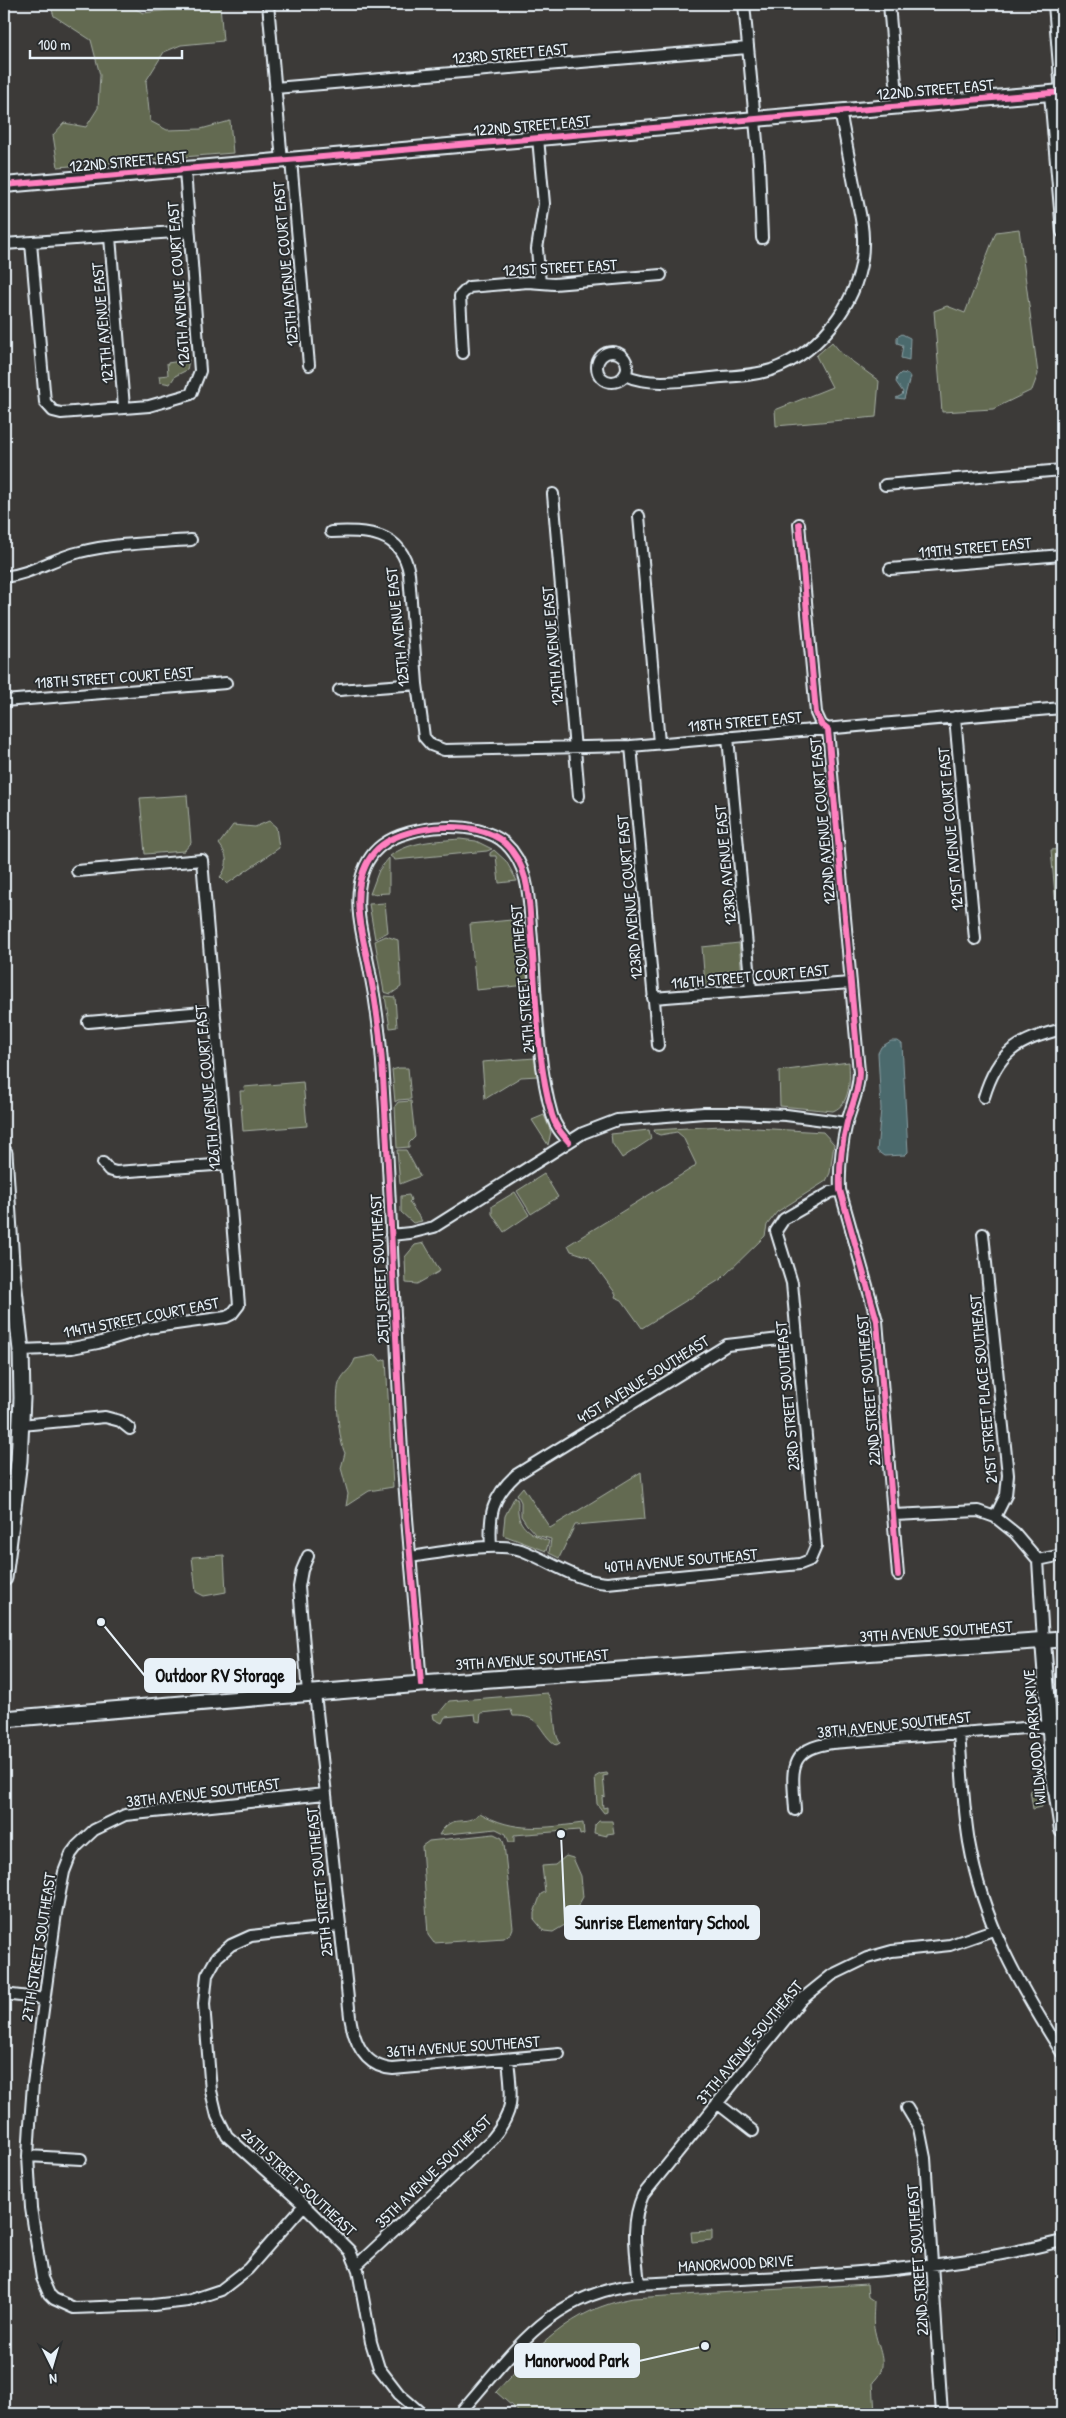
<svg xmlns="http://www.w3.org/2000/svg" width="1066" height="2418" font-family="'Patrick Hand',sans-serif">
<style>
.green{fill:#646b51;stroke:#a6aea4}
.water{fill:#4c6a6d;stroke:#8aa0a5}
.lines{fill:none;stroke-linecap:round;stroke-linejoin:round}
.minor-casing{stroke:#e8f1f8;stroke-width:14}
.tertiary-casing{stroke:#e8f1f8;stroke-width:18}
.secondary-casing{stroke:#e8f1f8;stroke-width:19}
.minor{stroke:#2a2d2e;stroke-width:10}
.tertiary{stroke:#2a2d2e;stroke-width:14}
.secondary{stroke:#2a2d2e;stroke-width:15}
.cycleway-casing{stroke:#2a2d2e;stroke-width:9}
.cycleway{stroke:#ff80c0;stroke-width:6}
.labels{text-anchor:middle;stroke-width:4;stroke-linejoin:round;paint-order:stroke}
.street-label{font-size:16px;fill:#e8f1f8;stroke:#2a2d2e}
.leader{fill:none;stroke:#e8f1f8;stroke-width:2}
.callout-dot{fill:#e8f1f8;stroke:#2a2d2e;stroke-width:2}
.callout{fill:#e8f1f8;stroke:#e8f1f8;stroke-width:2}
.callout-label{font-size:18px;text-anchor:middle;font-weight:bold;fill:#111}
</style>
<rect width="100%" height="100%" fill="#3c3a38"/>
<filter id="ink" filterUnits="userSpaceOnUse"><feTurbulence type="fractalNoise" baseFrequency=".02" numOctaves="2"/><feDisplacementMap in="SourceGraphic" scale="10" xChannelSelector="R" yChannelSelector="G"/><feConvolveMatrix kernelMatrix="1 2 1 2 8 2 1 2 1" color-interpolation-filters="sRGB"/></filter>
<g filter="url(#ink)">
<path class="green" d="M50 4H132L134 8 143 13 220 4 223 41 181 45 164 52 146 81 150 121 167 130 201 129 230 121 233 153 58 167 53 135 64 123 86 127 98 108 100 75 91 40 54 16Z
M1019 229 1038 374 1032 390 993 409 942 412 934 311 947 306 965 313 996 232Z
M832 342 842 354 879 381 876 417 776 426 775 410 832 387 816 356Z
M189 360 187 370 175 376 170 384 160 382 159 376 168 375 167 363Z
M187 795 191 843 184 851 145 854 140 798Z
M269 821 276 827 279 848 227 884 220 877C229 866 228 855 219 844L233 825 255 827Z
M460 839 476 841 492 849 487 851 395 860 390 856C410 841 436 841 460 839Z
M1062 849V973L1051 850Z
M494 850 506 861 517 881 499 883 496 856H490V853Z
M389 858V893L370 894 379 870Z
M385 903 388 932 375 939 369 904Z
M522 919 528 985 476 990 470 924Z
M386 936 398 940 401 987 391 994 384 992 375 941Z
M739 943 742 975 736 982 705 985 702 947Z
M385 996 395 997 397 1027 390 1028Z
M535 1058 538 1076 521 1077 485 1099 482 1062Z
M849 1062C850 1079 851 1104 833 1111L780 1106 779 1071Z
M399 1068H408L411 1099 398 1100 395 1102 392 1070Z
M303 1082 307 1126 243 1131 240 1091H245L244 1087Z
M411 1101 415 1137 409 1143V1147L397 1148 395 1106 398 1102Z
M544 1115 551 1132 548 1145 532 1120Z
M721 1126 823 1132 834 1144 830 1173 826 1181 777 1212 767 1225 765 1236 721 1279 642 1328 622 1300 615 1297 616 1294 589 1257 571 1251 568 1245 694 1167 696 1164 683 1137 677 1132 660 1135 655 1133 654 1130Z
M649 1130 651 1139 622 1158 612 1143 611 1134Z
M397 1150H406L420 1176 400 1184Z
M544 1174 558 1197 531 1214 517 1191Z
M515 1192 529 1215 504 1232 492 1214V1206Z
M409 1195 411 1200 409 1202 422 1221 413 1223 401 1212V1196Z
M424 1243 440 1271 417 1284 406 1283 405 1257 415 1245Z
M376 1355 381 1361 386 1359 393 1487 369 1491 346 1506 348 1494 341 1468 345 1453C339 1443 334 1391 340 1381 344 1372 351 1370 355 1359Z
M641 1472 645 1519 575 1525 559 1558 549 1553 551 1539 536 1535 527 1525 521 1516V1502L517 1494 523 1487 550 1528Z
M515 1496C520 1502 517 1505 518 1512 519 1529 536 1537 549 1541L546 1551 503 1535 505 1516Z
M224 1555 226 1592 204 1596 196 1592 192 1557Z
M1062 1657V1729L1057 1675 1058 1660Z
M547 1693C558 1706 551 1728 560 1743L556 1745C537 1731 543 1715 513 1716L511 1710 481 1713 480 1722 476 1721 475 1714 445 1717 442 1723 434 1719 433 1714 439 1713 449 1701Z
M607 1773 608 1775 603 1776 605 1796 602 1797 603 1808 607 1807V1812L604 1813 597 1804 595 1777 600 1774Z
M1039 1788 1042 1807 1033 1809 1030 1790Z
M480 1813C514 1833 545 1828 583 1823L584 1834 580 1835 579 1830 514 1835V1842H509L506 1834 496 1829 439 1835C453 1811 464 1829 480 1813Z
M599 1821H612L614 1833 607 1834V1836L594 1833 595 1825Z
M494 1834 502 1838 504 1844 513 1928 511 1933 504 1938 434 1943 428 1935 422 1846 429 1841Z
M566 1856 573 1858 581 1876 583 1897 568 1923 553 1932 544 1931 534 1919V1913L541 1894 545 1892 542 1866 555 1865Z
M712 2231V2240L692 2242 691 2232Z
M867 2284 868 2297 874 2301C874 2311 872 2323 875 2332 879 2352 890 2366 873 2382L875 2414H521L496 2392C539 2346 568 2310 633 2298Z"/>
<path class="water" d="M902 334 910 338 909 360 901 358 903 345 897 343V337Z
M901 373 908 374 910 377 904 399 896 398 902 395 903 392 896 382 897 377Z
M891 1041H898L902 1044 908 1152 905 1155 884 1156 877 1151 881 1109 878 1053 881 1047Z"/>
<g class="lines">
<g class="minor-casing">
<path id="minor" d="M268 4 282 161
M744 4 759 163 762 238
M889 4 898 106
M1054 4 1061 92
M275 88 747 48
M1050 94 1062 232
M538 138 544 204 537 249 540 283
M291 160 309 365
M110 237 124 407
M31 243 45 402 53 411 61 413 149 406 191 394 200 371 185 170
M4 244 189 231
M597 367a15 15 0 1 1 30 0a15 15 0 1 1-30 0Z
M463 353 460 296 469 287 528 282 554 284 661 275
M625 375C651 388 694 379 722 377 739 376 755 375 771 370 824 351 865 294 863 238 863 222 858 205 855 189 850 163 845 137 840 111
M885 485 1062 470
M553 494 579 796
M639 516 659 743
M799 524 816 713 821 724 828 730 859 1072C859 1090 852 1105 847 1122 842 1143 839 1168 840 1190L877 1321 898 1575
M331 532C366 530 402 531 409 573L417 684 424 737 431 745 444 750 631 746 1062 708
M890 569 1062 555
M4 577C32 574 53 558 80 552 115 543 154 543 191 540
M339 690 417 684
M4 701 226 683
M955 717 975 939
M728 737 751 990
M631 746 658 1045
M653 998 850 983
M88 1022 215 1011
M984 1097C998 1051 1017 1041 1062 1029
M103 1163 109 1170 116 1172 228 1164
M983 1234 1008 1475 1006 1495 995 1517
M391 1235 410 1233 434 1227 583 1133 617 1120 704 1113H734L786 1115 847 1123
M21 1350 72 1348 98 1343 147 1328 226 1317 232 1314 239 1305 202 860 77 871
M21 1425 105 1417 120 1421 130 1429
M894 1515 978 1511 995 1517 1015 1533 1038 1560 1043 1641
M491 1547C489 1515 491 1498 516 1475L727 1345 797 1337
M410 1557C440 1553 494 1541 521 1550 550 1561 575 1581 607 1583L800 1564 810 1560 816 1546 792 1283 776 1231 784 1219 831 1192 840 1190
M1038 1560 1062 1555
M421 1684C415 1606 407 1529 402 1451 394 1322 391 1192 382 1062 380 1032 376 1003 370 973 365 944 354 912 360 883 363 868 370 854 382 845 410 824 478 819 505 843 529 865 529 899 531 928 536 985 536 1060 552 1115 555 1126 561 1133 569 1142
M308 1693 299 1587 302 1570 308 1556
M315 1693 350 2017C354 2042 364 2067 393 2069L559 2054
M959 1733C962 1769 963 1806 969 1842 983 1923 1019 1985 1062 2053
M795 1810C793 1773 785 1749 832 1743L1050 1726
M338 1926 251 1936 231 1945 217 1957 207 1975 204 2004 211 2091 217 2116 227 2136 304 2205 350 2251 358 2270 371 2342 379 2368 399 2394 422 2414
M4 1994 45 1999
M717 2103 753 2131
M907 2108 919 2128 925 2158 942 2414
M28 2156 81 2159
M304 2205 248 2269 221 2290 188 2301 153 2305 74 2308 54 2299 49 2294 42 2278 31 2208 28 2156 30 2124 33 2084 56 1913 64 1872 71 1854 77 1846 94 1830 125 1815 325 1794
M357 2265 492 2139C517 2109 511 2094 508 2059
M639 2284C636 2253 630 2224 643 2195L801 2000 832 1975 867 1958 892 1951 950 1945 993 1930
M459 2414C515 2351 548 2294 639 2284 780 2276 925 2276 1062 2241"/>
</g>
<g class="tertiary-casing">
<path id="tertiary" d="M4 185 1062 92
M1043 1641 1053 1770 1062 1830"/>
</g>
<g class="secondary-casing">
<path id="secondary" d="M4 1153 11 1263 21 1350 22 1398 19 1461 4 1578
M4 1719 421 1684 1062 1639"/>
</g>
<use href="#minor" class="minor"/>
<use href="#tertiary" class="tertiary"/>
<use href="#secondary" class="secondary"/>
<g class="cycleway-casing">
<path id="cycleway" d="M4 185 1062 92
M799 524 816 713 821 724 828 730 859 1072C859 1090 852 1105 847 1122 842 1143 839 1168 840 1190L877 1321 898 1575
M421 1684C415 1606 407 1529 402 1451 394 1322 391 1192 382 1062 380 1032 376 1003 370 973 365 944 354 912 360 883 363 868 370 854 382 845 410 824 478 819 505 843 529 865 529 899 531 928 536 985 536 1060 552 1115 555 1126 561 1133 569 1142"/>
</g>
<use href="#cycleway" class="cycleway"/>
</g>
</g>
<g class="labels">
<g class="street-label">
<text transform="translate(510 53) rotate(-5)" y="6">123RD STREET EAST</text>
<text transform="translate(935 89) rotate(-5)" y="6">122ND STREET EAST</text>
<text transform="translate(532 125) rotate(-5)" y="6">122ND STREET EAST</text>
<text transform="translate(128 161) rotate(-5)" y="6">122ND STREET EAST</text>
<text transform="translate(285 264) rotate(-95)" y="6">125TH AVENUE COURT EAST</text>
<text transform="translate(560 267) rotate(-3)" y="6">121ST STREET EAST</text>
<text transform="translate(178 284) rotate(-94)" y="6">126TH AVENUE COURT EAST</text>
<text transform="translate(102 323) rotate(-95)" y="6">127TH AVENUE EAST</text>
<text transform="translate(975 547) rotate(-5)" y="6">119TH STREET EAST</text>
<text transform="translate(397 627) rotate(-96)" y="6">125TH AVENUE EAST</text>
<text transform="translate(552 646) rotate(-95)" y="6">124TH AVENUE EAST</text>
<text transform="translate(114 677) rotate(-4)" y="6">118TH STREET COURT EAST</text>
<text transform="translate(745 721) rotate(-5)" y="6">118TH STREET EAST</text>
<text transform="translate(822 821) rotate(-95)" y="6">122ND AVENUE COURT EAST</text>
<text transform="translate(950 829) rotate(-95)" y="6">121ST AVENUE COURT EAST</text>
<text transform="translate(725 865) rotate(-95)" y="6">123RD AVENUE EAST</text>
<text transform="translate(629 897) rotate(-95)" y="6">123RD AVENUE COURT EAST</text>
<text transform="translate(750 976) rotate(-5)" y="6">116TH STREET COURT EAST</text>
<text transform="translate(522 979) rotate(-95)" y="6">24TH STREET SOUTHEAST</text>
<text transform="translate(207 1087) rotate(-95)" y="6">126TH AVENUE COURT EAST</text>
<text transform="translate(379 1269) rotate(-93)" y="6">25TH STREET SOUTHEAST</text>
<text transform="translate(141 1317) rotate(-11)" y="6">114TH STREET COURT EAST</text>
<text transform="translate(643 1379) rotate(-32)" y="6">41ST AVENUE SOUTHEAST</text>
<text transform="translate(983 1389) rotate(-95)" y="6">21ST STREET PLACE SOUTHEAST</text>
<text transform="translate(868 1390) rotate(-95)" y="6">22ND STREET SOUTHEAST</text>
<text transform="translate(787 1396) rotate(-95)" y="6">23RD STREET SOUTHEAST</text>
<text transform="translate(681 1560) rotate(-5)" y="6">40TH AVENUE SOUTHEAST</text>
<text transform="translate(936 1631) rotate(-4)" y="6">39TH AVENUE SOUTHEAST</text>
<text transform="translate(532 1659) rotate(-4)" y="6">39TH AVENUE SOUTHEAST</text>
<text transform="translate(894 1724) rotate(-6)" y="6">38TH AVENUE SOUTHEAST</text>
<text transform="translate(1034 1737) rotate(-95)" y="6">WILDWOOD PARK DRIVE</text>
<text transform="translate(203 1792) rotate(-7)" y="6">38TH AVENUE SOUTHEAST</text>
<text transform="translate(319 1882) rotate(-96)" y="6">25TH STREET SOUTHEAST</text>
<text transform="translate(38 1947) rotate(-81)" y="6">27TH STREET SOUTHEAST</text>
<text transform="translate(749 2042) rotate(-50)" y="6">37TH AVENUE SOUTHEAST</text>
<text transform="translate(463 2046) rotate(-4)" y="6">36TH AVENUE SOUTHEAST</text>
<text transform="translate(433 2171) rotate(-44)" y="6">35TH AVENUE SOUTHEAST</text>
<text transform="translate(299 2182) rotate(43)" y="6">26TH STREET SOUTHEAST</text>
<text transform="translate(917 2260) rotate(-94)" y="6">22ND STREET SOUTHEAST</text>
<text transform="translate(736 2263) rotate(-3)" y="6">MANORWOOD DRIVE</text>
</g>
</g>
<path class="leader" d="M101 1622L145 1676M561 1834L565 1922M705 2346L639 2361"/>
<g class="callout-dot">
<circle cx="101" cy="1622" r="5"/>
<circle cx="561" cy="1834" r="5"/>
<circle cx="705" cy="2346" r="5"/>
</g>
<g class="callout">
<rect x="145" y="1659" width="150" height="33" rx="5"/>
<rect x="565" y="1906" width="194" height="33" rx="5"/>
<rect x="515" y="2344" width="124" height="33" rx="5"/>
</g>
<g class="callout-label">
<text x="220" y="1682">Outdoor RV Storage</text>
<text x="662" y="1929">Sunrise Elementary School</text>
<text x="577" y="2367">Manorwood Park</text>
</g>
<rect width="1066" height="2418" fill="none" stroke="#2a2d2e" stroke-width="20"/>
<rect x="10" y="10" width="1046" height="2398" fill="none" stroke="#e8f1f8" stroke-width="2" filter="url(#ink)"/>
<g transform="translate(52 2366) rotate(175)" stroke="#2a2d2e" stroke-width="4" paint-order="stroke">
<path d="M0-4L9 19L0 12L-9 19Z" fill="#e8f1f8"/>
<text y="-8" font-size="14" font-weight="bold" text-anchor="middle" fill="#e8f1f8">N</text>
</g>
<path d="M30 50v8h152v-8" fill="none" stroke="#e8f1f8" stroke-width="2.5"/>
<text x="38" y="50" font-size="15" fill="#e8f1f8" stroke="#2a2d2e" stroke-width="4" paint-order="stroke">100 m</text>
</svg>
